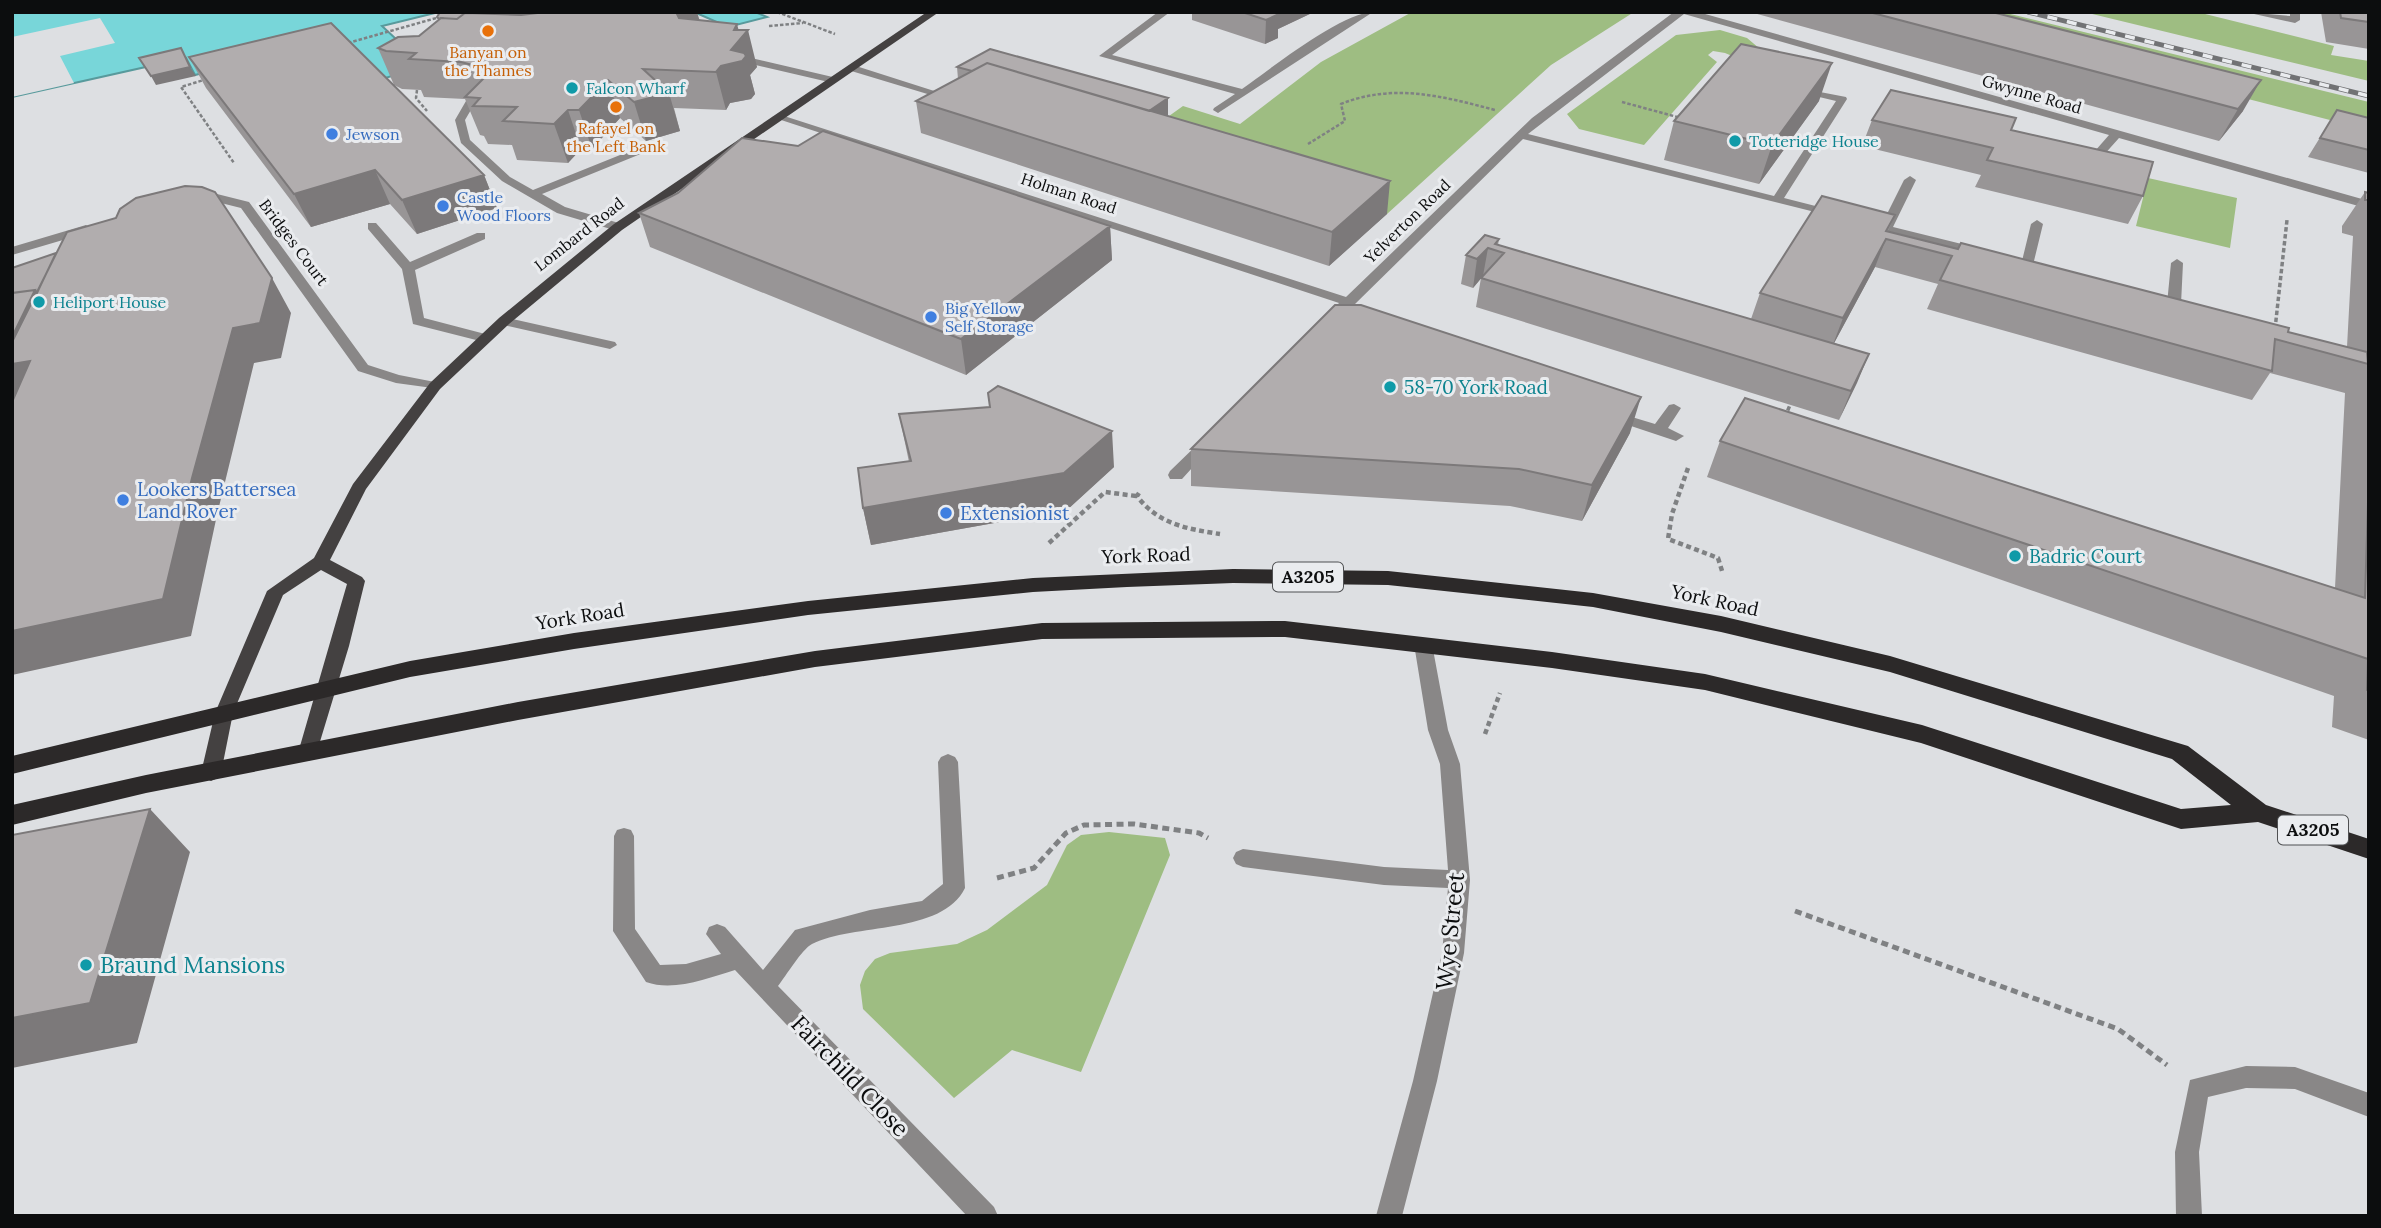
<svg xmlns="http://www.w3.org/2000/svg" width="2381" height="1228" font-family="Lora,serif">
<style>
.green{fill:#9ebd82}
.water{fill:#78d6d9;stroke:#589a9c;stroke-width:2}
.pier{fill:#dddfe2}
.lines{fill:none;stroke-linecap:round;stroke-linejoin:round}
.path-far3{stroke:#7f8183;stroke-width:2.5;stroke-dasharray:3.5 2;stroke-linecap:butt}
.path-far2{stroke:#7f8183;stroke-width:3.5;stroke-dasharray:4.5 2.5;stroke-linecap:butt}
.path-far1{stroke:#7f8183;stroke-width:4.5;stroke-dasharray:5 3.5;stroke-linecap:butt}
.path{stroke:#7f8183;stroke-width:5;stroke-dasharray:7 4.5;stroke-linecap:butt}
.minor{fill:#898787;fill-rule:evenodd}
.major{fill:#444141;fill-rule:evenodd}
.highway{fill:#2c2929;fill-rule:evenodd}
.rail-casing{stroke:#717274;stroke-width:5}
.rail{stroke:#eaecef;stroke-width:3.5;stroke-dasharray:10;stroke-linecap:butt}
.wall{fill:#989596}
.shaded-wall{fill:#7c797a}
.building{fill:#b1adae;stroke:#7c797a;stroke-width:2}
.food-dot{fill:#e8710a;stroke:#eaecef;stroke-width:2.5}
.culture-dot{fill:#0f9aa8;stroke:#eaecef;stroke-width:2.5}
.shop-dot{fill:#3f7fe0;stroke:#eaecef;stroke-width:2.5}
.labels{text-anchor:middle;stroke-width:6;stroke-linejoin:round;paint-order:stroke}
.far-food-label{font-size:16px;fill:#c56008;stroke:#eaecef}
.far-culture-label{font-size:16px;fill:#0d838f;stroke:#eaecef;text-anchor:start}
.far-street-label{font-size:16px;fill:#0c0d0e;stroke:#eaecef}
.far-shop-label{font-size:16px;fill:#366cbe;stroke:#eaecef;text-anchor:start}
.shield{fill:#eaecef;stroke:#4f5052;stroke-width:2}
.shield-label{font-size:18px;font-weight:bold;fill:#0c0d0e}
.culture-label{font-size:19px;fill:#0d838f;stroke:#eaecef;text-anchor:start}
.shop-label{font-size:19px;fill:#366cbe;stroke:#eaecef;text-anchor:start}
.street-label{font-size:19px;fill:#0c0d0e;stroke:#eaecef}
.near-street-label{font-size:23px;fill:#0c0d0e;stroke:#eaecef}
.near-culture-label{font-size:23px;fill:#0d838f;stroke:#eaecef;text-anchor:start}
</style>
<rect width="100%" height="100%" fill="#dddfe2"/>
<path class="green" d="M1412 12H1634L1551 65 1387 214 1137 139 1183 106 1240 124 1321 62Z
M1909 12H2002L2369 102V130Z
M2084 12H2197L2334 46 2331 55 2369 61V81Z
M1720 30 1747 38 1804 86 1725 53 1713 51 1708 55 1717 62 1644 145 1579 129 1567 114 1676 35Z
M2148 178 2237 198 2230 248 2136 226Z
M1109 832 1165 838 1170 855 1081 1072 1012 1050 954 1098 863 1009 860 985 865 971 875 959 890 953 957 944 987 930 1047 885 1067 845 1081 835Z"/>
<path class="water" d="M12 12H439L382 26 425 66 382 79 272 55 195 75 186 58 12 97Z
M694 12H755L767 17 728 27Z"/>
<path class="pier" d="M100 18 115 43 60 56 74 83 12 97V37Z"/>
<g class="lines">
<path class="path-far3" d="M777 12 835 34
M769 26 803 23
M348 43 440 17
M207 79 181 87 234 163
M417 90 416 98 427 111
M1622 102 1681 118
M1308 144 1345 121 1341 104C1393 83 1442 96 1495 110"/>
<path class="path-far2" d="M2275 329 2287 220
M1785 417 1790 405"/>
<path class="path-far1" d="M1688 468 1672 514 1668 539 1718 558 1723 574
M1139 493 1137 496C1158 524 1187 529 1220 534
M1049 543 1105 492 1136 496
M1485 734 1500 693"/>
<path class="path" d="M997 878 1034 868 1066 833 1084 825 1134 824 1199 833 1208 838
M1795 911 2118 1029 2167 1065"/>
<path class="minor" d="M1158 12H1170L1112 55 1242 89C1269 70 1342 12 1373 12L1218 113 1213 110 1214 108 1235 94 1099 56Z
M1674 12H1698L2369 201V209L2119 138 2102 157 2077 153V149L2095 151 2109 135 1684 14 1528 134 1774 196 1836 101 1794 91V87L1846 97 1847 99 1784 198 1839 212V218L1523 139 1354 305 1331 323 1324 319 1339 303 772 117 781 115 1346 297 1532 118Z
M2245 12 2290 16V12H2300V20L2295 23Z
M734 54 837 78 838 80 833 83 730 59V55Z
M848 66H856L953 97 944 99 848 70Z
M470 100 475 103 465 120 470 140 510 177 533 190 640 147H648V151L542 194 565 207 622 224V230H614L557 213 502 181 461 143 455 120 466 101Z
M1910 176 1916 180 1893 227 1986 250V256L1865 227V221L1882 224 1904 180Z
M213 193 249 202 368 365 399 375 440 383V389L396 383 358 371 241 208 213 201 197 203 191 199Z
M2037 220 2043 224 2033 265 2027 269 2022 268 2021 265 2031 224Z
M368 223H376L410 262 477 233H485V239L415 270 424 318 489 335V341L484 342 413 324 402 269 368 229Z
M86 225 92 229 90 232 12 255V247Z
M2177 259 2183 263 2181 304 2174 308 2167 304 2171 263Z
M504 317 615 342 617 345 610 349 499 324V318Z
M1674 404 1681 408 1668 428 1684 436 1676 441 1607 418 1605 415 1612 411 1655 424 1669 405Z
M1207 438 1215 443 1212 446 1182 479H1170L1168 475 1170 471 1202 440Z
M1423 638 1432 644 1448 730 1460 764 1470 880 1464 953 1437 1081 1402 1216H1376L1413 1081 1442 953 1448 888 1384 885 1243 867 1236 864 1233 858 1236 852 1243 849 1384 867 1448 870 1440 764 1428 730 1414 644Z
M948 754 955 757 958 762 965 888C942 935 853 923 812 944 802 949 786 976 778 986L994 1207 998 1216H967L735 970C708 978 674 992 646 982L613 931 614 836 617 830 624 828 631 830 634 836 635 929 660 965 686 964 721 954 706 934 709 927 717 924 725 927 763 970 795 930 870 910 922 901 943 884 938 762 941 757Z
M2246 1066 2295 1067 2369 1093V1117L2295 1089 2246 1088 2208 1097 2199 1152 2202 1216H2176L2175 1152 2190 1080Z"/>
<path class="major" d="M927 12H939L622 230 509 324 440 389 366 489 330 560 362 577 365 581 349 646 315 758 308 761 301 758 298 753 347 584 321 570 283 595 233 713 221 773 218 778 211 781 204 778 201 773 215 713 267 591 314 558 353 484 430 383 499 318 614 224Z"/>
<path class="highway" d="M1233 569 1388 571 1593 593 1721 616 1890 656 2188 746 2266 805 2369 839V859L2258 822 2181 829 1921 743 1705 690 1552 668 1285 637 1042 639 815 667 518 720 146 793 12 825V805L146 775 518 702 815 651 1042 623 1285 621 1552 652 1705 674 1922 725 2181 809 2231 805 2172 759 1890 672 1721 632 1593 607 1388 585 1233 583 1127 587 1033 592 808 615 574 649 410 677 12 774V756L410 661 574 633 808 601 1033 578Z"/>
<g class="rail-casing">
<path id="rail" d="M2028 12 2369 96"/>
</g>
<use href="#rail" class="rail"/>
</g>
<path class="wall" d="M1192 12H1314L1278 29V38L1265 44 1192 20Z
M1750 12H1992L2243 111 2219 141Z
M2321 12H2369V49L2326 42Z
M437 17 700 20 739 30 757 67 750 75 755 94 751 99 730 103 726 110 674 108 680 131 646 141 620 118 592 149H581L568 163 517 160 512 145 488 144 484 136 480 135 465 99 424 97 421 90 402 89 394 85 378 48 419 36 439 20Z
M189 57 484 175 497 208 417 234 390 204 311 227 206 88Z
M957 67 1168 116 1387 214 1329 266 921 133 916 101 958 79Z
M1819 101 1759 184 1664 160 1674 121Z
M2337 110 2369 118V173L2308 157Z
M1872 120 2011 130 2143 196 2128 224 1975 187 1981 175 1862 146Z
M798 146 1110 226 1112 260 966 375 650 247 639 213Z
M2365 192 2369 193V740L2332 727 2334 696 1707 477 1720 441 2335 588 2345 393 2270 373 2252 400 1927 309 1938 284 1875 267 1834 343 1869 354 1839 420 1476 307 1481 278 1483 276 1473 288 1461 284 1466 255 1499 239 1498 245 1751 319 1760 293 1895 215 1888 231 2347 347 2353 236 2342 233V226Z
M899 414 1114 467 1067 510 871 545 863 508 909 462Z
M1630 433 1582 521 1510 506 1191 486V449Z"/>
<path class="shaded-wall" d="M527 12H576L482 29Z
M675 12H697L702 28 685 48Z
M1268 12H1314L1278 29V38L1265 44 1266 20Z
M737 24 741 39 748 30 757 67 750 75 755 94 751 99 730 103 726 110 716 72 731 50 734 30Z
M1832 63 1819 101 1759 184 1772 145Z
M190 67 196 76 156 85 151 76Z
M608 80 620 118 592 149 579 110Z
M2261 80 2243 111 2219 141 2238 109Z
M669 93 680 131 646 141 634 102Z
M1168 98V117L1136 120Z
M568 110 581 149 568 163 554 124Z
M375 170 390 204 311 227 294 194Z
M484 175 497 208 417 234 402 200Z
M1390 181 1387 214 1329 266 1332 232Z
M1110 226 1112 260 966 375 961 339Z
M1886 239 1875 267 1832 347 1843 318Z
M1488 248 1483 276 1473 288 1477 259Z
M67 250 12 416V337L35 290Z
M272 278 291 313 281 358 254 363 217 515 191 636 12 675V631L192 478 233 328Z
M1869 354 1857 383 1839 420 1851 391Z
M1641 397 1630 433 1582 521 1592 485Z
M1112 431 1114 467 1067 510 871 545 863 508Z
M150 809 190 852 137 1043 12 1068V1018Z"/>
<path class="building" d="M440 12H527L521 15 465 13 457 19 441 18 439 19 437 17Z
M546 12H676L679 18 737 24 734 30H748L731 50 744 53 746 56 742 61 721 66 716 72 643 69 669 93 634 102 608 80 579 110H568L554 124 503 121 517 107 473 106 480 98 465 97 487 75 488 69 461 62 409 59 416 53 386 51 378 48 398 37 419 36 441 18 457 19 465 13 521 15Z
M1242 12H1275L1279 14 1266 20Z
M1869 12H1992L2261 80 2238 109Z
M2340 12H2369V22L2341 18Z
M331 23 484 175 402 200 375 170 294 194 189 57Z
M1741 44 1832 63 1772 145 1674 121Z
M181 48 190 67 151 76 139 58Z
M990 49 1168 98 1149 111 987 63 972 71 957 67Z
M987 63 1390 181 1332 232 916 101Z
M1891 90 2016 118 2011 130 2153 162 2143 196 1987 160 1993 148 1872 120Z
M2337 110 2369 118V150L2320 138Z
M823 131 1110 226 961 339 639 213 678 193 742 138 798 146Z
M185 186 202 187 215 192 272 278 260 323 233 328 192 478 163 599 12 631V402L30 361 12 364V342L67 232 116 218 120 209 136 198Z
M2365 192 2369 193V200H2365Z
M1822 196 1895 215 1886 231 1958 249 1961 243 2289 328 2288 332 2367 352 2368 364 2275 339 2272 371 1940 280 1952 256 1886 239 1843 318 1760 293Z
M1485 235 1499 239 1495 244 1869 354 1851 391 1481 278 1504 253 1488 248 1477 259 1466 255Z
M56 253 37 293 35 290 12 293V268Z
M35 290 12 337V293Z
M1335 305H1361L1641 397 1592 485 1519 469 1191 449Z
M998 386 1112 431 1064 473 863 508 858 468 911 461 899 414 990 407 988 393Z
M1745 398 2365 598 2369 471V691L2367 690 2368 659 1720 441Z
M150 809 90 1003 12 1018V835Z"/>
<g class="food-dot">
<circle cx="488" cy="31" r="7"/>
<circle cx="616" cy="107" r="7"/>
</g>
<g class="culture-dot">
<circle cx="572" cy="88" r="7"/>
<circle cx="1735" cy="141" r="7"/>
<circle cx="39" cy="302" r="7"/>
<circle cx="1390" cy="387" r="7"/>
<circle cx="2015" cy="556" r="7"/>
<circle cx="86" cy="965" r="7"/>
</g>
<g class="shop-dot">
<circle cx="332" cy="134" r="7"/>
<circle cx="443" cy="206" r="7"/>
<circle cx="931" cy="317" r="7"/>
<circle cx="123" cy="500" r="7"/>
<circle cx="946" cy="513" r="7"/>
</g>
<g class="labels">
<g class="far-food-label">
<text x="488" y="58">Banyan on<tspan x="488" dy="18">the Thames</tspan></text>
<text x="616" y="134">Rafayel on<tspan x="616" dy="18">the Left Bank</tspan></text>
</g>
<g class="far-culture-label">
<text x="586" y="94">Falcon Wharf</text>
<text x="1749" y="147">Totteridge House</text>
<text x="53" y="308">Heliport House</text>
</g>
<g class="far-street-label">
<text transform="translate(2032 94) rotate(16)" y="6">Gwynne Road</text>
<text transform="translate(1069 193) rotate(18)" y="6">Holman Road</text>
<text transform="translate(1407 221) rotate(-44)" y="6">Yelverton Road</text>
<text transform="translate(579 234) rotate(-38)" y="6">Lombard Road</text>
<text transform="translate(294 242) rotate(53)" y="6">Bridges Court</text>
</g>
<g class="far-shop-label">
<text x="346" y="140">Jewson</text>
<text x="457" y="203">Castle<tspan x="457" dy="18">Wood Floors</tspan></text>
<text x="945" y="314">Big Yellow<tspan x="945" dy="18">Self Storage</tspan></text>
</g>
<g class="shield">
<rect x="1273" y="562.5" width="70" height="29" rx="5"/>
<rect x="2278" y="815.5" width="70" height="29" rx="5"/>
</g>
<g class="shield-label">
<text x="1308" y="583">A3205</text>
<text x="2313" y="836">A3205</text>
</g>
<g class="culture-label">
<text x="1404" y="394">58-70 York Road</text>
<text x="2029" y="563">Badric Court</text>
</g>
<g class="shop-label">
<text x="137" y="496">Lookers Battersea<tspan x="137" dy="22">Land Rover</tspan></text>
<text x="960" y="520">Extensionist</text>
</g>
<g class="street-label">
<text transform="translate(1146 555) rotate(-2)" y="7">York Road</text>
<text transform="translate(1715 600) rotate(12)" y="7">York Road</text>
<text transform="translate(580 616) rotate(-9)" y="7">York Road</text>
</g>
<g class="near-street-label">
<text transform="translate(1450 931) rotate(-84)" y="8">Wye Street</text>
<text transform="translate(850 1076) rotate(46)" y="8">Fairchild Close</text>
</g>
<g class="near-culture-label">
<text x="100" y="973">Braund Mansions</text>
</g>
</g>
<rect width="2381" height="1228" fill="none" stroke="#0c0d0e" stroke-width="28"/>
</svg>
